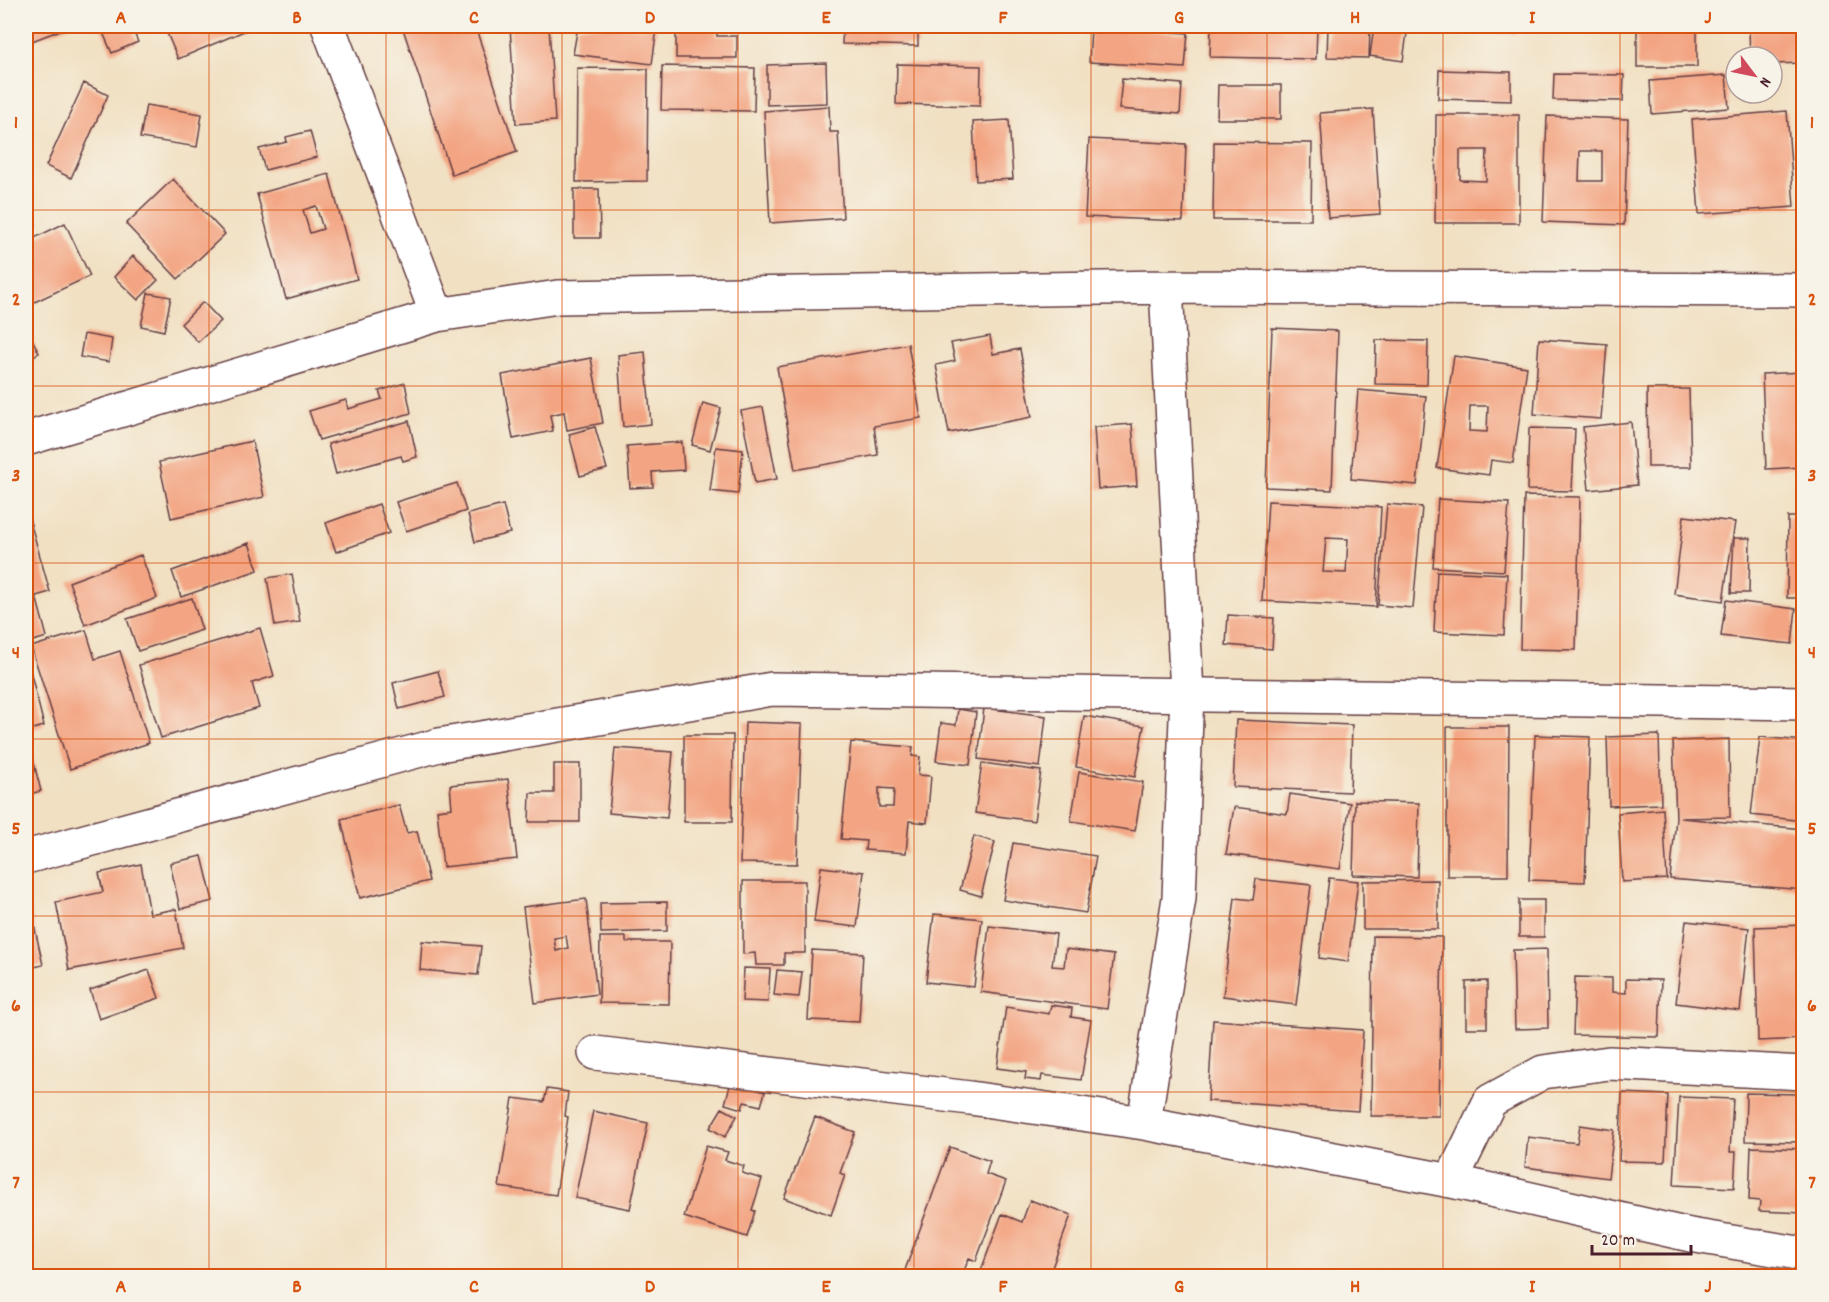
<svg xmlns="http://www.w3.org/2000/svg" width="1829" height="1302" font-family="Dekko,sans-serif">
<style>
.building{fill:#f3a583;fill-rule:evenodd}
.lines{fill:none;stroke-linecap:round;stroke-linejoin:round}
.minor-casing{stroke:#633c42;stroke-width:36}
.minor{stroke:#fff;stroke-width:33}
.grid{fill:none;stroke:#d8530f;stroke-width:1.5;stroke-opacity:0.55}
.neatline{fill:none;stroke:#d8530f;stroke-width:2}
.grid-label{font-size:20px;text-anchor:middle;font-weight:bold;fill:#d8530f}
</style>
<rect width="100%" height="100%" fill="#f7f3e8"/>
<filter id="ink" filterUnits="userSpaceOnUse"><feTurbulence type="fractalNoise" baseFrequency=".0167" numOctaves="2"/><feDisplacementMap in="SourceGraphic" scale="12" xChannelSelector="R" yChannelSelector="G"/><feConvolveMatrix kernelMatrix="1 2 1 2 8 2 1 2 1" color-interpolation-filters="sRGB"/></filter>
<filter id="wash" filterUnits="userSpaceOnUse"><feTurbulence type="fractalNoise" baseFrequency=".008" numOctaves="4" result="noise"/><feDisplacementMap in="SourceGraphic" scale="24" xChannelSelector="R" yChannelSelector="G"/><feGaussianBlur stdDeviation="1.35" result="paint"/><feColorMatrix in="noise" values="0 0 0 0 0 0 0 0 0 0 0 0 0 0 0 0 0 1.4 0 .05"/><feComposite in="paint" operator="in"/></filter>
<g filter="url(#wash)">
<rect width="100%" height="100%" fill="#f1e0c2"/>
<g id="blocks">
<path class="building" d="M26 26H71L32 41Z
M100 26H131L138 42 112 53Z
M164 26H256L178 59Z
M402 26H475L517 152 452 175Z
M510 26H549L555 121 516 124Z
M578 26 657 28 652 64 573 54Z
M676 26H716L717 36H737V58H676Z
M843 26H918V46L842 44Z
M1211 26H1317L1316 59 1210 57Z
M1328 26H1370L1369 58 1327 57Z
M1374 26H1408L1403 61 1370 56Z
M1449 26H1516V34L1449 32Z
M1637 26H1697V67H1637Z
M1091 27 1188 33 1185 68 1089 62Z
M1804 28V63L1772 64V57H1750L1749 30Z
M826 63 827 103 767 105V65Z
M897 64 981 66 980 106 896 104Z
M662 66 755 68 754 111 661 110Z
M577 68 648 69 647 181 576 182Z
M1439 70 1511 72V101L1438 99Z
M1554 74 1624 75 1623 101 1553 100Z
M1726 75 1729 108 1652 114 1650 81Z
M1122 79 1182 84 1180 114 1119 109Z
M84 83 108 95 71 178 46 166Z
M1218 85H1281V119H1217Z
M146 105 202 114 197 147 140 138Z
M829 106 830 132H838L843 218 770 223 764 111Z
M1373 109 1380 214 1328 218 1320 113Z
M1787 111 1794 207 1699 214 1692 119Z
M1436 115H1519V223H1435ZM1460 150H1487L1486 181 1460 180Z
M1547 116 1628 119 1624 225 1543 222ZM1580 151H1602V181H1579Z
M1009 120 1013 179 976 181 973 122Z
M310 131 317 157 265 170 259 149 287 142 286 137Z
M1089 139 1186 144 1183 221 1085 217Z
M1214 142 1312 143 1311 220H1213Z
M329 174 357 279 286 299 257 194ZM316 206 323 229 310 233 303 210Z
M173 179 225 234 178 279 126 224Z
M574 189H599L600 238H574Z
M26 206 36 224 26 230Z
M65 223 90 276 26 306V242Z
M133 256 158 280 138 300 114 277Z
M148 293 171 297 164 331 141 326Z
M203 302 221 321 198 342 181 324Z
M26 327 39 353 26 360Z
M1272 328 1338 331 1332 490 1266 487Z
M84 334 112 339 109 362 80 357Z
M990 336 993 354 1020 349 1032 417 949 433 936 365 955 361 951 343Z
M1539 339 1607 344 1601 419 1534 414Z
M1376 340 1428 341 1427 385 1375 384Z
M908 344 921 418 874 426 878 455 795 470 777 367Z
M645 352 651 424 623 427 618 355Z
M1454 356 1527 367 1513 463 1491 460 1489 475 1437 468ZM1470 406H1488L1487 432 1469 431Z
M591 358 603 423 567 430 564 412 550 415 553 431 513 439 502 375Z
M1804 372V467L1766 469 1762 374Z
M405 383 411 413 319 440 309 411 346 400 348 409 382 399 379 391Z
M1647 389H1689L1691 467H1648Z
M1358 390 1426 396 1417 485 1351 479Z
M703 403 721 408 710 450 692 445Z
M763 407 777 479 755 483 741 411Z
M409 421 417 457 403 461 401 456 336 474 328 444Z
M1631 422 1637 485 1589 490 1583 427Z
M1132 424 1137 486 1098 489 1094 427Z
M595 427 607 469 580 476 569 434Z
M1529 428 1575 429 1572 491 1527 490Z
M252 441 264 497 171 518 159 462Z
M682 442 684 470 652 472 653 487 630 488 627 446Z
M716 447 743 450 738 494 710 491Z
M457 483 466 511 406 531 396 502Z
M1524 496 1580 497 1576 650 1520 649Z
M1438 499 1509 503 1504 571 1433 567Z
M1268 501 1381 507 1376 607 1262 601ZM1326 538 1348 539 1346 573 1323 572Z
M379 504 389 533 336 552 326 523Z
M1387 504 1422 507 1413 608 1378 605Z
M503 505 510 533 475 542 468 514Z
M26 507 50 592 36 596 47 637 26 643Z
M1684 516 1735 522 1723 601 1674 594Z
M1788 517H1804V598H1787Z
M1734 538H1750L1749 593H1731Z
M249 543 258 570 181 597 172 571Z
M141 555 157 598 85 625 69 582Z
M1437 571 1507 574 1504 635 1434 632Z
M292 574 300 622 275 626 267 578Z
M192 598 202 630 138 651 127 619Z
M1726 600 1796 609 1792 644 1721 636Z
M1228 615 1274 618 1272 649 1226 645Z
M260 628 274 676 252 683 259 708 161 738 139 665Z
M86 630 95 659 120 651 149 743 70 769 31 647Z
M30 670 44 726 26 731V671Z
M438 671 445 697 399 709 393 683Z
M984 708 1046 716 1040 767 978 759Z
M958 709 976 712 970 765 936 761 941 723 956 725Z
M1084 716 1144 726 1135 777 1076 767Z
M1236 720 1352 725 1350 792 1233 787Z
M745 722 802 724 797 864 740 863Z
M1447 727H1509L1508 876H1447Z
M26 732 41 791 26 795Z
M684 735H733L732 822H684Z
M1535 735 1590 737 1585 882 1529 880Z
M1659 735 1661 804 1609 806 1607 737Z
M1760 737 1804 741V821L1751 815Z
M1729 739 1730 817 1680 818 1804 829V890L1670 879 1676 818 1673 741Z
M851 742 913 747 912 756 920 757 918 775 931 776 927 823 909 821 906 853 865 850 866 841 841 839ZM879 788 894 789 893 807H879Z
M615 748 673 752 667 818 609 813Z
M982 763 1041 771 1034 821 975 813Z
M554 764H580V822H529L530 793H554Z
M1079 772 1143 782 1135 831 1071 821Z
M508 779 517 859 443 867 437 810 452 808 450 785Z
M1290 794 1350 803 1340 869 1226 854 1234 807 1287 814Z
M1355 801 1419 803 1417 877 1353 875Z
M399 805 407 833 417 831 429 881 360 898 341 819Z
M1663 809 1667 879 1622 882 1618 813Z
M974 836 995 842 981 896 960 890Z
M1013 843 1096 856 1086 913 1003 900Z
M202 856 213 901 180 909 170 863Z
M141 864 150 914 176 909 183 948 69 970 56 902 103 892 99 873Z
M821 867 864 872 857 927 814 922Z
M1329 878 1358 881 1348 962 1319 958Z
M1256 879 1311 885 1296 1005 1223 996 1235 898 1253 900Z
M1438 880V929H1363V881Z
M743 881H805V953H784V965H756L755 953 743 954Z
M586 899 597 994 535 1003 523 907ZM566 936 568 948 556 951 554 938Z
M1519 900H1544V937H1519Z
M29 902 43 965 26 969V903Z
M667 902V931L601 933 600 903Z
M934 914 982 919 974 987 926 982Z
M1686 921 1749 928 1740 1011 1676 1003Z
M1804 925V1039L1758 1041 1755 927Z
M989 926 1056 934 1052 966 1064 967 1066 949 1114 955 1107 1009 981 992Z
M1373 936 1442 937 1439 1116H1371Z
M600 937H626V942H670L669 1004 599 1003Z
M422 941 481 946 478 975 420 970Z
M1547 949 1548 1028 1515 1029 1513 950Z
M812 950 863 953 859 1022 808 1020Z
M744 968 770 969 768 1002 742 1001Z
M149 970 159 998 99 1019 90 990Z
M777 970 802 972 799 997 774 995Z
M1575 977 1612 978V992L1626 993V979L1661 980 1659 1037 1573 1035Z
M1487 981V1028H1466V982Z
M1051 1005 1072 1008 1071 1017 1091 1020 1081 1080 1042 1075 1041 1081 1025 1079 1026 1072 997 1068 1006 1007 1049 1014Z
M1213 1020 1363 1030 1358 1111 1208 1101Z
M731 1082 765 1092 761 1106 744 1102 742 1109 725 1104Z
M547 1089 568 1092 565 1116 568 1117 556 1195 499 1187 513 1098 544 1102Z
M1622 1093 1668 1095 1665 1162 1619 1161Z
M1746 1093 1804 1094V1142L1745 1141Z
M1679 1097 1733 1099 1730 1152H1736L1734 1188 1674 1185Z
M722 1108 737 1116 725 1137 710 1128Z
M593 1111 648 1123 630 1209 575 1198Z
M815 1117 855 1132 840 1173 845 1175 831 1215 784 1198Z
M1580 1125 1614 1130 1608 1178 1525 1167 1528 1137 1577 1143Z
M706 1146 728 1152 725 1160 744 1166 742 1173 762 1179 752 1210 755 1211 747 1237 684 1217Z
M950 1147 990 1161 986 1174 1006 1181 976 1261 969 1258 962 1276H925L905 1270Z
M1751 1147 1804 1149V1213L1759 1211 1760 1201 1749 1200Z
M1030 1200 1071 1215 1049 1276H979L1002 1214 1022 1222Z"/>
</g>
</g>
<g filter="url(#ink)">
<use href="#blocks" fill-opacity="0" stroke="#633c42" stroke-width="1.5"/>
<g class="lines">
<g class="minor-casing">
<path id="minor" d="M328 26 437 315
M26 439 437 315 558 297 1166 287 1804 290
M26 857 439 745 772 689 1804 703
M595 1053 970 1098 1144 1123 1451 1181 1690 1235 1804 1254
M1144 1123 1179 898 1187 693 1166 287
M1451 1181 1490 1101 1543 1072 1609 1063 1804 1073"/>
</g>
<use href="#minor" class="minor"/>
</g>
</g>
<path class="grid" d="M209 26V1276M386 26V1276M562 26V1276M738 26V1276M914 26V1276M1091 26V1276M1267 26V1276M1443 26V1276M1620 26V1276M26 210H1804M26 386H1804M26 563H1804M26 739H1804M26 916H1804M26 1092H1804"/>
<rect width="1829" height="1302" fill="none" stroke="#f7f3e8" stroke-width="66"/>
<g transform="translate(1754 75) rotate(122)"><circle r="28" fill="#f7f3e8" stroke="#b29e9c" stroke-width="1.5"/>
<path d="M0-4.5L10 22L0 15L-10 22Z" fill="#d1495b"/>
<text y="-9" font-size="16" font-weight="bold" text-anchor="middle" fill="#4a1f2b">N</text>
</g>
<path d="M1592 1245v9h99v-9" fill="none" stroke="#4a1f2b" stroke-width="3"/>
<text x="1601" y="1245" font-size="18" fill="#4a1f2b" stroke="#f7f3e8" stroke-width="4.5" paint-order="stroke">20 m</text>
<rect x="33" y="33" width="1763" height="1236" class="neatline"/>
<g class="grid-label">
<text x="121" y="23">A</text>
<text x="297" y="23">B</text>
<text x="474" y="23">C</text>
<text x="650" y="23">D</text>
<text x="826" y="23">E</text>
<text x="1003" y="23">F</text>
<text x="1179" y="23">G</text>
<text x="1355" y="23">H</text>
<text x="1532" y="23">I</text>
<text x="1708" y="23">J</text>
<text x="16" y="128">1</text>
<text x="1812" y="128">1</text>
<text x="16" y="305">2</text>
<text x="1812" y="305">2</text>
<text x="16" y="481">3</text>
<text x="1812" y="481">3</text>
<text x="16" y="658">4</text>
<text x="1812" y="658">4</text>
<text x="16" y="834">5</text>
<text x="1812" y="834">5</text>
<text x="16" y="1011">6</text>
<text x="1812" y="1011">6</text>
<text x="16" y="1188">7</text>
<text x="1812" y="1188">7</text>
<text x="121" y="1292">A</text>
<text x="297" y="1292">B</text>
<text x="474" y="1292">C</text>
<text x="650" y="1292">D</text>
<text x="826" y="1292">E</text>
<text x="1003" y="1292">F</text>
<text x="1179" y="1292">G</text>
<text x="1355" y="1292">H</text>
<text x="1532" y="1292">I</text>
<text x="1708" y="1292">J</text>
</g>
</svg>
